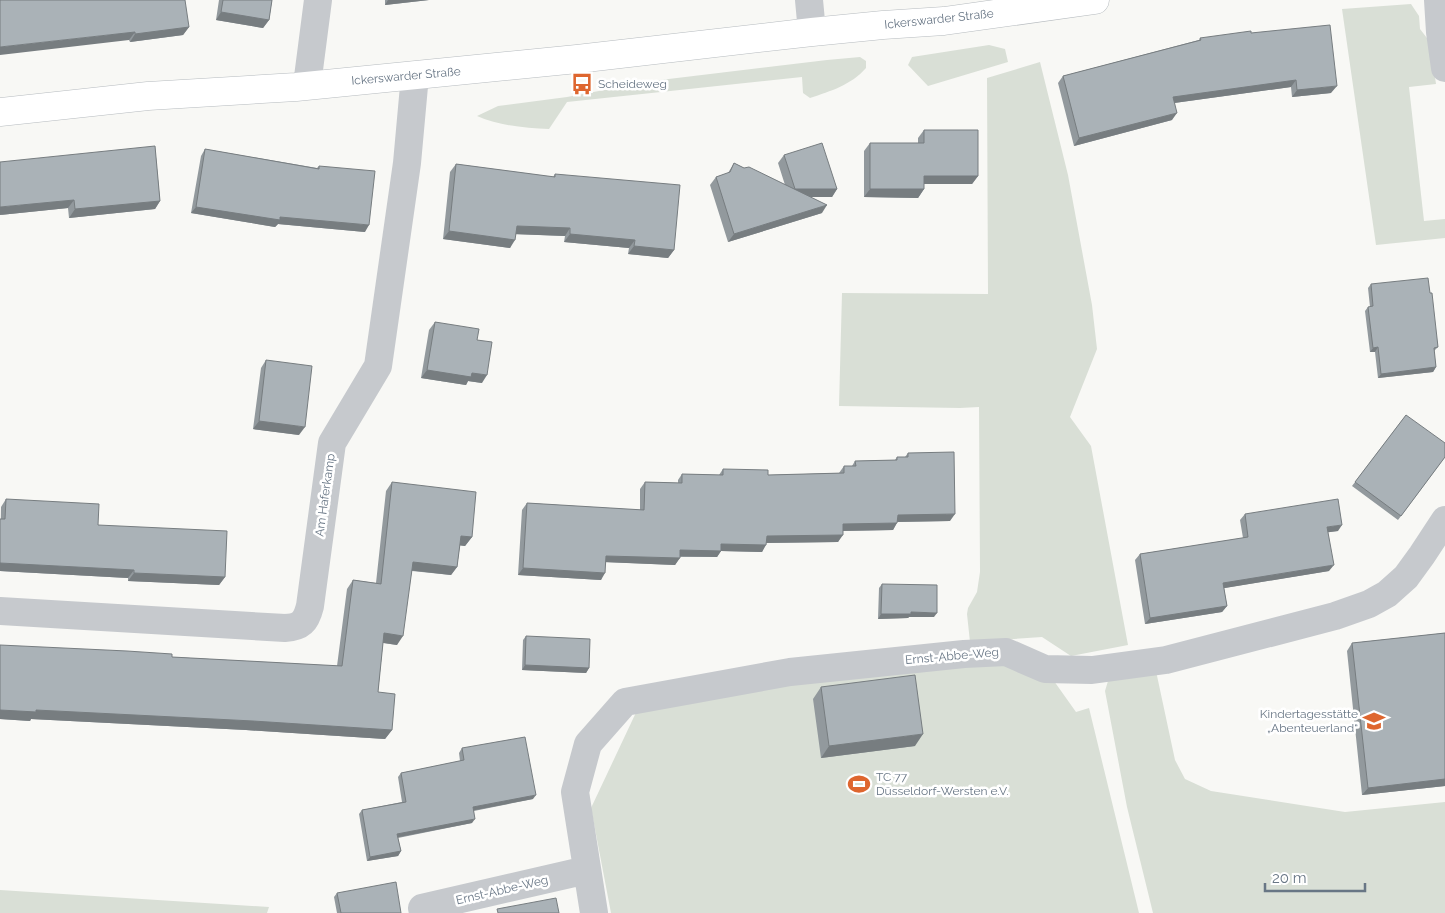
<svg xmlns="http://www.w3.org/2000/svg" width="1445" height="913" font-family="Raleway,sans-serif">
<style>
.green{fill:#d9dfd6}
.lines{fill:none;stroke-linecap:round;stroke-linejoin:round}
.secondary-casing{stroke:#b6bbbf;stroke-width:29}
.minor{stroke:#c6c9cd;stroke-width:28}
.secondary{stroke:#fff;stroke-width:28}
.wall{fill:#92999d}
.shaded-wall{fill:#777d80}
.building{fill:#aab2b7;stroke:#777d80}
.labels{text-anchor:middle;stroke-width:5;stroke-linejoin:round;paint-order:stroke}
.street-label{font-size:12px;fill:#687685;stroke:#fff}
.poi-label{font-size:12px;fill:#687685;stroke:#fff;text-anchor:start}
</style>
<rect width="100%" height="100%" fill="#f8f8f5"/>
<path class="green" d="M1411 4 1419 16 1420 29 1430 42 1436 84 1409 87 1424 221 1445 219V238L1376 245 1342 9Z
M989 45 1005 49 1008 62 928 86 908 65 912 57Z
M860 57 866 61V68C851 85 831 91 810 98L803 93 802 77 567 102 549 129C525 128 500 126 477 116L498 106 567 97 652 81 827 60Z
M1040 62 1068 175 1092 305 1097 349 1070 417 1091 446 1128 645 1071 656 1042 637 970 642 967 614 968 608 977 592 980 572 979 407 960 408 839 406 842 293 988 294 987 78Z
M1006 657 1049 674 1076 712 1089 708 1139 913H611L591 808 640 704Z
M1156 671 1175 760 1185 779 1211 791 1345 812 1445 802V913H1153L1127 807 1105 691 1108 681Z
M0 890 269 907 267 913H0Z"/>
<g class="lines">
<g class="secondary-casing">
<path id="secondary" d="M0 112 148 96 296 87 577 59 812 32 883 25 944 21 1095 0"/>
</g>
<path class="minor" d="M809 0 812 32
M1438 0 1440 32 1445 68
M307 85 318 0
M0 611 285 628C301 627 306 622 310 606L332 443 378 366 407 163 415 75
M423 913 422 908 587 870
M594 913 575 792 588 744 625 702 790 672 964 654 1006 652 1045 669 1092 670 1166 660 1335 616 1369 604 1387 594 1406 577 1422 555 1445 520"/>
<use href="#secondary" class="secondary"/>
</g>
<path class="wall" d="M0 0 189 27 183 35 130 42 129 40Z
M219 0H272L269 20 263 28 216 20Z
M385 0H429L385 5Z
M1200 38 1331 93 1292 97 1291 87 1174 103 1172 120 1074 146 1058 83 1063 76 1199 40Z
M924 130 978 176 972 184H924V189L918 198 864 197V151L870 143H918V138Z
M155 146 160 201 155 209 69 218 68 208 0 215Z
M205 149 317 168 319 166 365 232 278 224 275 227 191 213 201 156Z
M784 155 837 189 832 197H810L822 213 728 242 710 185 716 177 728 173 734 163 744 168 785 185 778 163Z
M456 164 553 177 555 174 674 250 668 258 628 254 629 248 564 242 565 236 516 234 510 248 443 239 450 172Z
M1371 284 1430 293 1438 347 1434 351 1436 367 1433 372 1378 378 1375 352H1370L1365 311 1368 307H1370L1368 288Z
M435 322 477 340 482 383 468 381 466 385 421 378 429 330Z
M266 360 299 435 253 429 261 368Z
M1406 415 1445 457 1398 520 1352 486Z
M908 453 950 521 897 522 893 530 843 531 838 542 766 543 762 552 721 551 717 557H680L675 565 606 562 601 580 518 575 522 510 527 503 640 510V489L645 482 678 483V480L682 474 719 475 723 469 768 475 839 473 844 466H852L855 461 895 460 897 457H905Z
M392 482 472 537 465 546 460 545 457 567 451 575 412 571 397 645 383 643 378 692 392 730 385 739 246 730 31 719 30 721 0 719 172 657 337 666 347 589 353 580 376 583 386 491Z
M6 499 98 525 225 577 219 585 128 581V578L0 571 1 507Z
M1245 514 1338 531 1328 532 1329 571 1224 588 1227 606 1222 612 1145 624 1135 560 1140 554 1243 538 1240 520Z
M882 584 934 617H909L908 618 878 619 879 588Z
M1445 633V786L1362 795 1347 651 1352 643Z
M526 636 589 668 586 673 522 670 523 640Z
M821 687 915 746 821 758 813 699Z
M462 748 533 799 474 811 472 823 398 838 401 851 398 856 367 861 359 814 362 810 402 802 398 777 401 773 460 761 459 753Z
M337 893 401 913H337L334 897Z"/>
<path class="shaded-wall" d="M388 0H429L385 5Z
M221 12 269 20 263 28 216 20Z
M189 27 183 35 130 42 135 34Z
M135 32 129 40 0 55V47Z
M1296 80 1291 87 1167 104 1173 97Z
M1337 86 1331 93 1292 97 1297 90Z
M1177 113 1172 120 1074 146 1079 138Z
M924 176H978L972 184H918Z
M795 189H837L832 197H789Z
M870 189H924L918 198 864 197Z
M74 200 68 208 0 215V207Z
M160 201 155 209 69 218 75 209Z
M827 205 822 213 728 242 734 234Z
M196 207 280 217 369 225 365 232 278 224 275 227 191 213Z
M517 226 570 228 565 236 511 234Z
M449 231 515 240 510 248 443 239Z
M570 234 635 240 629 248 564 242Z
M634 246 674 250 668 258 628 254Z
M1378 347 1375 352H1370L1373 348Z
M1436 367 1433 372 1378 378 1381 374Z
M427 370 472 373 487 375 482 383 468 381 466 385 421 378Z
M259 421 305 427 299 435 253 429Z
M955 514 950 521 893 522 898 515Z
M897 523 893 530 838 531 843 524Z
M1342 525 1338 531 1323 533 1327 527Z
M843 535 838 542 762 543 767 536Z
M461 536 472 537 465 546 455 545Z
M721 544 766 545 762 552 721 551 717 557 676 556 680 550Z
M606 556 680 558 675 565 602 562Z
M413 562 457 567 451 575 407 570Z
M0 563 134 570 128 578 0 571Z
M1334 565 1329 571 1219 589 1223 583Z
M523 568 605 573 601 580 518 575Z
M134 573 225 577 219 585 128 581Z
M1227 606 1222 612 1145 624 1150 618Z
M911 612 937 613 934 617H909L908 618 878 619 881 614Z
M384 633 403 636 397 645 378 642Z
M525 665 589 668 586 673 522 670Z
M0 710H36L253 721 392 730 385 739 246 730 31 719 30 721 0 719Z
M923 734 915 746 821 758 829 746Z
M1445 779V786L1362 795 1368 788Z
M536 795 533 799 470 811 473 807Z
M475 819 472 823 394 838 397 834Z
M401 851 398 856 367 861 370 857Z"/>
<path class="building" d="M0 0H185L189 27 135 34V32L0 47Z
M223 0H272L269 20 221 12Z
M1330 25 1337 86 1297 90 1296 80 1173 97 1177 113 1079 138 1063 76 1201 40 1200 38 1251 31V33Z
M924 130H978V176H924V189H870V143H924Z
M822 143 837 189H795L784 155Z
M155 146 160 201 75 209 74 200 0 207V162Z
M205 149 319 169V166L375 171 369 225 280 217V220L196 207Z
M734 163 744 168 749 167 827 205 734 234 716 177 730 172Z
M456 164 555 177V174L680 185 674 250 634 246 635 240 570 234V228L517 226 515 240 449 231Z
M1428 278 1430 293H1432L1438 347 1434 348 1436 367 1381 374 1378 347 1373 348 1368 307 1373 306 1371 284Z
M435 322 479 329 477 340 492 342 487 375 472 373 471 377 427 370Z
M266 360 312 366 305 427 259 421Z
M1406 415 1445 443V457L1401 516 1355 482Z
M954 452 955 514 898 515 897 523 843 524V535L767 536 766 545 721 544V551L680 550V558L606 556 605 573 523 568 527 503 644 510 645 482 682 483V474L723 475V469L768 470V475L844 473V466H856L855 461 897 460V457H908V453Z
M392 482 476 492 472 537 461 536 457 567 413 562 403 636 384 633 378 692 395 694 392 730 253 721 36 710V712L0 710V645L127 651 172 654V657L342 666 353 580 381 584Z
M6 499 99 504 98 525 227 531 225 577 134 573V570L0 563V519H5Z
M1338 499 1342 525 1327 527 1334 565 1223 583 1227 606 1150 618 1140 554 1248 537 1245 514Z
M882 584 937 585V613L911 612V614H881Z
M1445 633V779L1368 788 1352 643Z
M526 636 590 639 589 668 525 665Z
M915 675 923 734 829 746 821 687Z
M525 737 536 795 473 807 475 819 397 834 401 851 370 857 362 810 406 802 401 773 464 760 462 748Z
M396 882 401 913H341L337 893Z
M556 898 559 913H498L497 909Z"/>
<defs>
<g id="bus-bare" transform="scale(1.725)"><path d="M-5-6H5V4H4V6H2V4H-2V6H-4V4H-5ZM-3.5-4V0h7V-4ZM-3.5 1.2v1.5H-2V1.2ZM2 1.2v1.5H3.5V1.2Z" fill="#de662f" stroke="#fff" stroke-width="2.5" paint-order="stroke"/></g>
<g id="school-bare" transform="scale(1.725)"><path d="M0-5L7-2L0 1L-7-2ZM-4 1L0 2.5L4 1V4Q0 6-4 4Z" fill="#de662f" stroke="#fff" stroke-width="2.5" paint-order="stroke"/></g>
<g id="stadium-bare" transform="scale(1.725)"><path d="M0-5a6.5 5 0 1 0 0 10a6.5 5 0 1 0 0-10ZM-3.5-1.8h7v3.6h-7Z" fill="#de662f" stroke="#fff" stroke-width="2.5" paint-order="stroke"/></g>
</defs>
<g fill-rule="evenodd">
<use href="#bus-bare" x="582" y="84"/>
<use href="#school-bare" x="1374" y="721"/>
<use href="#stadium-bare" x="859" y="784"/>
</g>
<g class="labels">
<g class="street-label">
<text transform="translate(939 19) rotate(-6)" y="4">Ickerswarder Straße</text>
<text transform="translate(406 76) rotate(-5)" y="4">Ickerswarder Straße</text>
<text transform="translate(325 495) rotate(-82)" y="4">Am Haferkamp</text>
<text transform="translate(952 656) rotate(-5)" y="4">Ernst-Abbe-Weg</text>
<text transform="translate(502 890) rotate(-13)" y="4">Ernst-Abbe-Weg</text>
</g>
<g class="poi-label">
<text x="598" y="88">Scheideweg</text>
<text x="1358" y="718" text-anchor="end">Kindertagesstätte<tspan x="1358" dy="14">„Abenteuerland“</tspan></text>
<text x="876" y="781">TC 77<tspan x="876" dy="14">Düsseldorf-Wersten e.V.</tspan></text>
</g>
</g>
<path d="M1265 883v8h100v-8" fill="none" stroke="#687685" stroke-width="2.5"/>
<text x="1272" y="883" font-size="15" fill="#687685" stroke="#ffffff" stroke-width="4" paint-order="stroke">20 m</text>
</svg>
